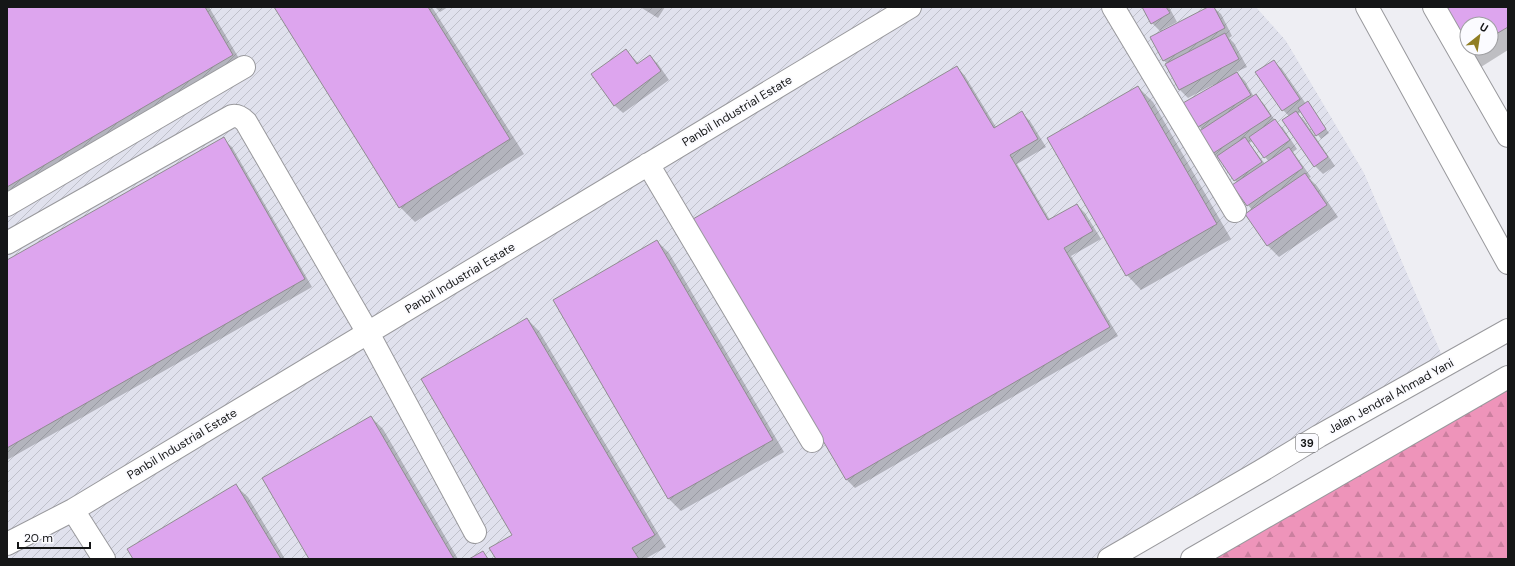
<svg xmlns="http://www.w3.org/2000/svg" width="1515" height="566" font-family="'DM Sans',sans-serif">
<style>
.industrial{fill:url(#industrial-furrows)}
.forest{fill:url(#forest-firs)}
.shadow{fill:#0003;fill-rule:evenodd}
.building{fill:#dda5ee;stroke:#908d91}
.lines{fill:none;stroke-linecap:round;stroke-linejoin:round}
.minor-casing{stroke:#99999d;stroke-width:24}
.highway-casing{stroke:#99999d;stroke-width:24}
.minor{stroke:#fff;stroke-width:22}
.highway{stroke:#fff;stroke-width:22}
.labels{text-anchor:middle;stroke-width:4;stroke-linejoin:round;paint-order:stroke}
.shield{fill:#fbfbff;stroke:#5a5b5d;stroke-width:1}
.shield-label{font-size:11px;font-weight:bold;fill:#151617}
.street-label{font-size:12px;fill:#151617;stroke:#fbfbff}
</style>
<defs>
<pattern id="industrial-furrows" width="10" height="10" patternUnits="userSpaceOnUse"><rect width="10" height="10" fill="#e0e1ed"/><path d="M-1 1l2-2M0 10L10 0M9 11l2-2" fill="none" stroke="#bfc0ca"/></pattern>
<pattern id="forest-firs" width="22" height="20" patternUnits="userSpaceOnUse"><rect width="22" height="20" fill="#ee94ba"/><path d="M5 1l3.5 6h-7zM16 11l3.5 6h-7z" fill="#cb7f9f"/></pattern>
</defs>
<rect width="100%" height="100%" fill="#eeeef3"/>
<path class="industrial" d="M7 7H1256L1286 41 1364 173 1443 358 1092 559H7Z"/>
<path class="forest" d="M1508 385V559H1209Z"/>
<path class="shadow" d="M7 7H209L244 67 7 205Z
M275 7H432L524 154 415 222 400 207Z
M435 7H448L440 12Z
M640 7H665L658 18Z
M1143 7H1169L1177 22 1162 30 1163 32 1211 7H1213L1221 14 1232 36 1229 38 1234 43 1247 67 1236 72 1245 81 1254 97 1256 95 1264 104 1276 122 1283 128 1297 149 1293 152 1311 177 1309 178 1317 186 1338 217 1279 257 1268 246 1252 210 1233 186 1237 183 1221 161 1213 153 1203 130 1198 126 1214 86 1213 85 1188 98 1180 90 1166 65 1168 64 1163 60 1162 33 1152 23ZM1253 141 1269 162 1265 164 1249 143Z
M1440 7H1508V50L1481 67 1466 53ZM1467 24H1491V48H1467Z
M626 50 639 64 650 56 658 64 669 80 623 113 614 105Z
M1273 61 1282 69 1306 104 1311 107 1329 133 1321 139 1301 112 1298 114 1304 120 1335 166 1323 174 1315 166 1283 120 1289 116 1283 110Z
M957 67 965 76 996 127 1022 113 1030 121 1046 147 1017 164 1050 220 1077 205 1085 213 1101 239 1071 256 1118 336 855 488 847 480 694 220Z
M1138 87 1153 102 1231 239 1141 290 1127 275Z
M223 139 232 147 312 287 7 460V261Z
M657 241 669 253 784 452 681 511 669 499 554 300Z
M527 319 539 331 666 547 645 559H497L514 536Z
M371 417 383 429 458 559H310Z
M236 486 248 497 285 559H134Z"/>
<path class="building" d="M7 7H205L233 55 7 187Z
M274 7H428L510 139 399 208Z
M1142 7H1166L1170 13 1151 24Z
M1208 7H1214L1225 28 1163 61 1150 37Z
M1439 7H1508V27L1491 37V24H1467V48H1474L1465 53Z
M1225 33 1239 59 1179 90 1165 64Z
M626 49 637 64 650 55 661 71 614 106 591 74Z
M1274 60 1300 99 1282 111 1255 72Z
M957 66 994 128 1022 111 1038 139 1010 155 1048 220 1077 204 1093 231 1064 248 1110 327 846 480 693 219Z
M1237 72 1251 95 1198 127 1183 103Z
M1138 86 1217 224 1126 276 1047 138Z
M1256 94 1271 116 1212 154 1198 132Z
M1308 101 1326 129 1316 136 1298 108Z
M1296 111 1328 157 1314 167 1282 120Z
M1275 119 1290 140 1264 158 1249 137Z
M224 137 305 279 7 448V260Z
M1245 137 1262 162 1234 181 1217 156Z
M1289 147 1303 168 1247 206 1232 185Z
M1305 173 1327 205 1267 246 1245 214Z
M657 240 773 440 668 499 553 300Z
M527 318 655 535 632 548 639 559H496L489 548 512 535 421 379Z
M371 416 454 559H309L262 478Z
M236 484 281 559H133L127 549Z
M483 551 488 559H469Z"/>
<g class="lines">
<g class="minor-casing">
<path id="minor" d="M1113 7 1235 211
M1367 7 1508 263
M1434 7 1508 136
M648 164 812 441
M7 205 244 67
M7 243 232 116C238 115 242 118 246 122L368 333 475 532
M73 510 104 559
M7 544 73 510 910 7"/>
</g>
<g class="highway-casing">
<path id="highway" d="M1109 559 1261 471 1319 436 1508 330
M1192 559 1508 377"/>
</g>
<use href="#minor" class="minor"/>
<use href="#highway" class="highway"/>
</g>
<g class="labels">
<rect class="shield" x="1296" y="434" width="22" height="18" rx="3"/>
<g class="shield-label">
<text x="1307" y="447">39</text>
</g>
<g class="street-label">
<text transform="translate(737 111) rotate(-31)" y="4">Panbil Industrial Estate</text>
<text transform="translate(460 278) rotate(-31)" y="4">Panbil Industrial Estate</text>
<text transform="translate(1391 396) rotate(-29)" y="4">Jalan Jendral Ahmad Yani</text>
<text transform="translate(182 444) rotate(-31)" y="4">Panbil Industrial Estate</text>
</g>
</g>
<rect width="1515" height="566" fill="none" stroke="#151617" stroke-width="16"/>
<g transform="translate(1479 36) rotate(30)"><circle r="19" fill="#fbfbff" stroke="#9f9fa2"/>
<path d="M0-3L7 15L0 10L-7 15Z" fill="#907e24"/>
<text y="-6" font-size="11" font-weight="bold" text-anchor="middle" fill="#151617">U</text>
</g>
<path d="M18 542v6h72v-6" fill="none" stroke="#151617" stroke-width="2"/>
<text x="24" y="542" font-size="12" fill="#151617" stroke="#fbfbff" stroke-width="3" paint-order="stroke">20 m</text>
</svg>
